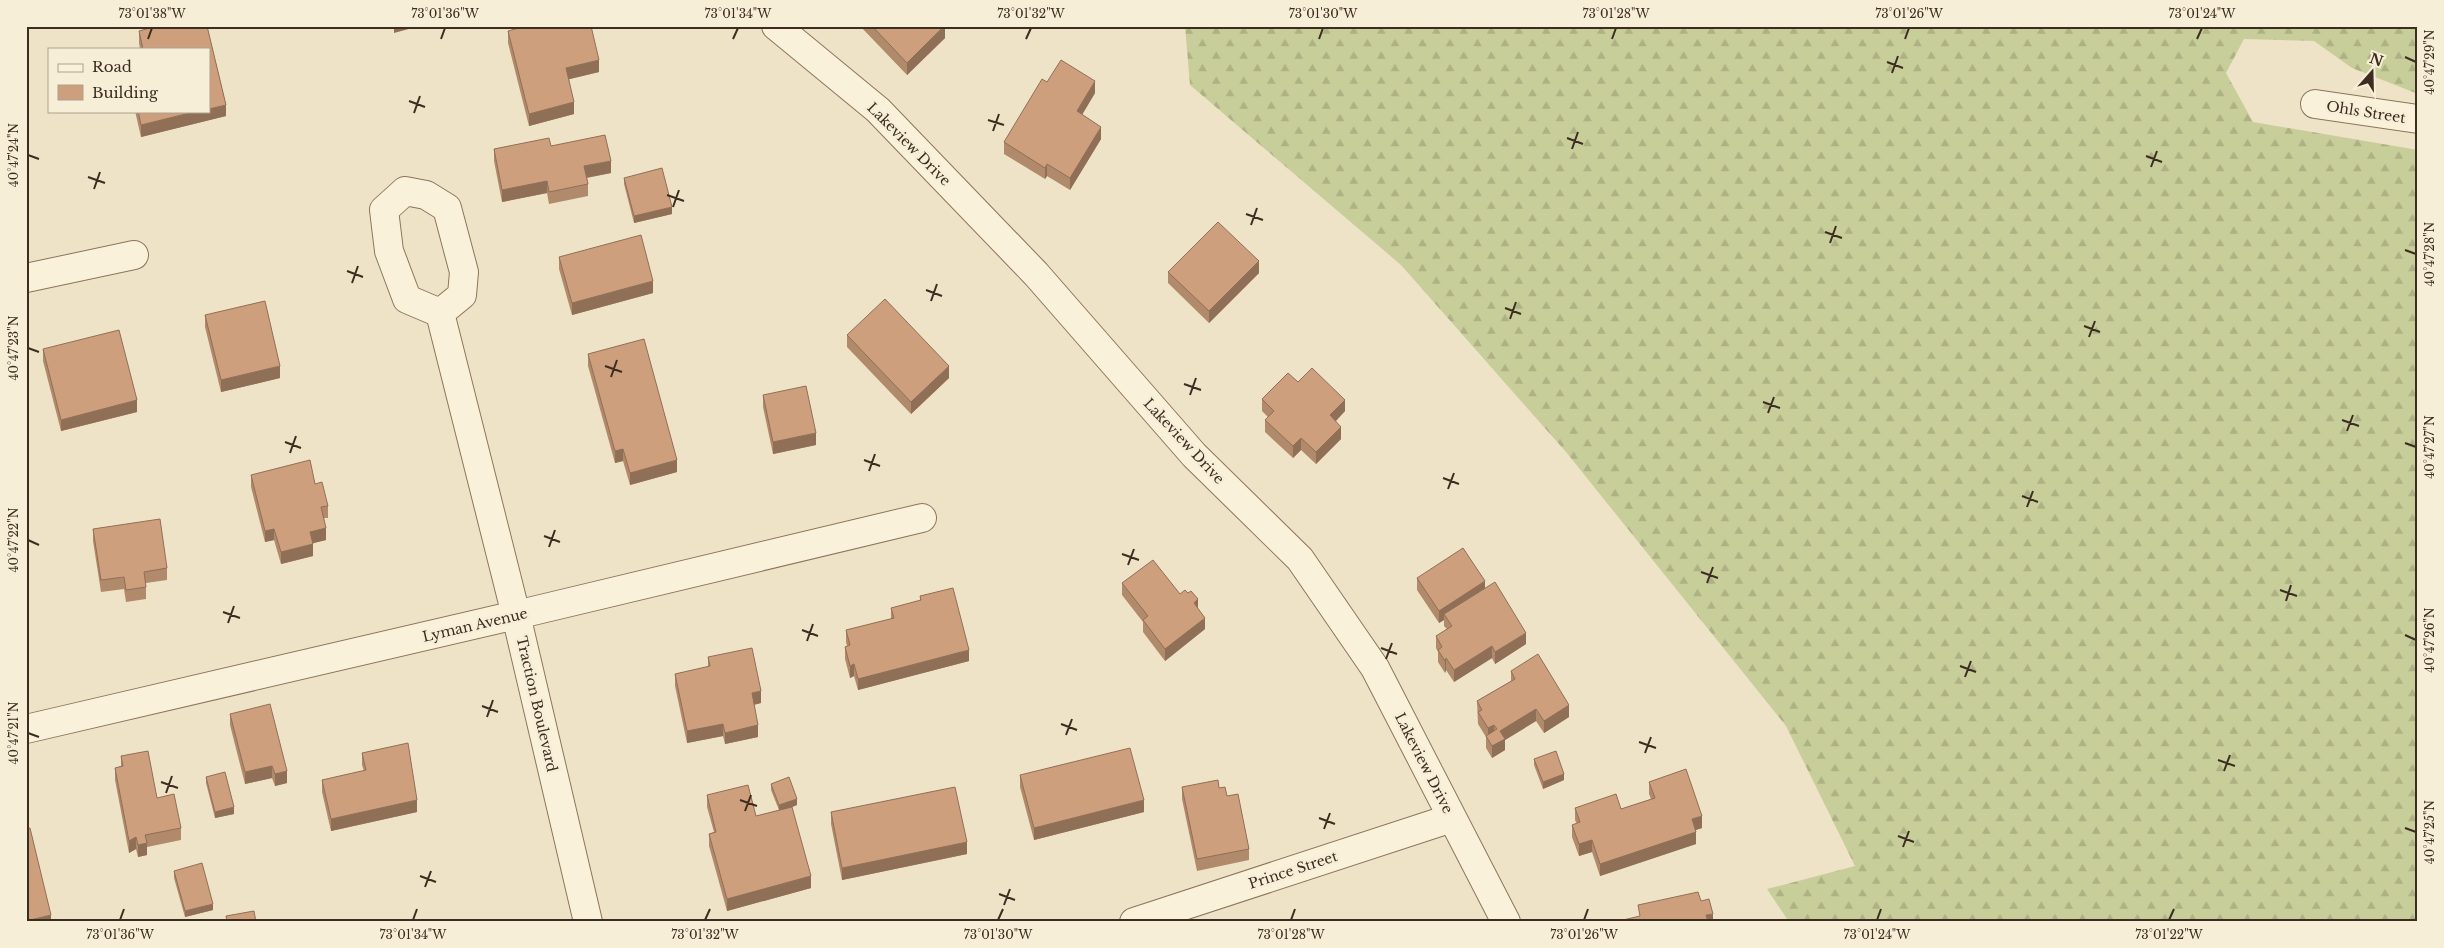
<svg xmlns="http://www.w3.org/2000/svg" width="2444" height="948" font-family="'Libre Baskerville',serif">
<style>
.forest{fill:url(#forest-firs)}
.lines{fill:none;stroke-linecap:round;stroke-linejoin:round}
.street-casing{stroke:#8c755c;stroke-width:30}
.street{stroke:#faf1db;stroke-width:28}
.wall{fill:#b1896b}
.shaded-wall{fill:#906f57}
.building{fill:#ce9f7c;stroke:#906f57}
.ticks{fill:none;stroke:#3c2d20;stroke-width:2}
.labels{text-anchor:middle;stroke-width:5;stroke-linejoin:round;paint-order:stroke}
.street-label{font-size:14px;fill:#3c2d20;stroke:#f7eed7}
.neatline{fill:none;stroke:#3c2d20;stroke-width:2}
.ticks-label{font-size:12px;text-anchor:middle;fill:#3c2d20}
</style>
<defs>
<pattern id="forest-firs" width="22" height="20" patternUnits="userSpaceOnUse" patternTransform="scale(1.25)"><rect width="22" height="20" fill="#c8ce9a"/><path d="M5 1l3.5 6h-7zM16 11l3.5 6h-7z" fill="#adb184"/></pattern>
</defs>
<rect width="100%" height="100%" fill="#efe3c7"/>
<path class="forest" d="M1185 26H2418V94L2352 68 2314 41 2244 39 2226 73 2253 122 2418 150V922H1789L1767 889 1855 866 1786 726 1566 452 1401 265 1190 85Z"/>
<g class="lines">
<g class="street-casing">
<path id="street" d="M776 26 878 110 1036 274 1194 455 1300 559 1375 668 1506 922
M2315 104 2418 119
M405 191 426 195 447 208 464 272 462 295 440 313 407 299 389 251 384 210Z
M26 278 134 255
M440 313 516 615 588 922
M26 729 516 615 922 518
M1134 922 1452 818"/>
</g>
<use href="#street" class="street"/>
</g>
<path class="wall" d="M157 26H207L226 105V116L141 137 135 111H209V49H140L139 43V31Z
M860 26H945V38L907 75Z
M508 31 599 72 569 79 574 114 529 126 508 43Z
M1047 82 1095 93 1082 115 1101 139 1070 190 1047 176 1045 179 1004 154V142Z
M551 146 611 173 587 178 588 184V196L549 204 547 193 502 202 494 161V149Z
M624 178 672 214 634 223 624 184Z
M559 257 653 293 572 315 559 269Z
M1168 272 1259 273 1209 323 1168 283Z
M205 315 280 378 221 392 205 327Z
M847 335 949 378 911 414 847 347Z
M43 349 137 412 61 431 43 361Z
M588 354 677 472 630 485 623 461 615 463 588 366Z
M763 395 816 445 773 454 763 407Z
M1262 399 1345 411 1336 421 1341 439 1316 464 1301 450 1293 458 1265 432V420L1268 417 1262 411Z
M251 475 315 484 328 506V518H324L326 540 313 543V556L281 564 274 540 265 542 251 487Z
M93 529 167 568V580L146 583V599L126 602 124 589 101 592 93 541Z
M1417 578 1485 589 1526 644 1495 664 1492 658 1454 682 1446 670 1445 673 1438 662V652L1436 648V636L1447 629 1444 626V620L1439 623 1417 590Z
M1122 583 1198 609 1205 629 1165 661 1143 632V622L1122 595Z
M920 596 969 661 858 690 854 676 850 678 845 659V647L847 646 846 642V630L891 619V608L920 601Z
M708 657 761 703 754 705 758 737 725 744 723 736 687 743 675 686V674L708 667Z
M1511 671 1569 717 1544 733 1536 721 1505 740V750L1492 758 1486 748V737L1478 724 1477 701 1511 681Z
M230 714 287 783 275 786 272 778 245 784 230 725Z
M362 753 417 812 331 831 322 792V780L364 771 362 765Z
M121 756 157 798 181 828V840L147 847V855L138 857 136 849 129 853 115 780V768L121 766Z
M1534 759 1564 780 1543 789 1534 765Z
M1020 775 1144 812 1034 840 1020 787Z
M206 777 234 814 215 818 206 783Z
M1649 782 1702 828 1696 830V844L1600 876 1592 852 1579 856 1572 837V825L1577 824 1575 820V808L1621 809 1651 799 1649 794Z
M771 784 797 805 792 807 811 888 727 911 709 846V834L714 832 707 807V795L756 816 779 810 771 790Z
M1182 787 1219 788 1249 849V860L1197 871 1182 799Z
M831 812 967 854 842 880 831 824Z
M174 871 213 910 185 917 174 878Z"/>
<path class="shaded-wall" d="M396 26H416V27L394 33V27Z
M945 26V38L907 75V63Z
M599 60V72L566 80V68Z
M1095 81V93L1077 123V111Z
M574 102V114L529 126V114Z
M226 105V116L141 137V125L198 111H209V109Z
M1101 127V139L1070 190V178Z
M611 161V173L584 178V166Z
M1047 164V176L1045 179V168Z
M547 181V193L502 202V190Z
M672 207V214L634 223V216Z
M1259 261V273L1209 323V311Z
M653 281V293L572 315V303Z
M280 366V378L221 392V380Z
M949 366V378L911 414V402Z
M137 400V412L61 431V420Z
M1345 400V411L1330 427V415Z
M1341 427V439L1316 464V452Z
M816 433V445L773 454V442Z
M1301 438V450L1293 458V446Z
M623 449V461L615 463V451Z
M677 460V472L630 485V473Z
M326 528V540L310 544V532Z
M274 529V540L265 542V531Z
M313 544V556L281 564V552Z
M1485 581V593L1444 614V620L1439 623V611Z
M1198 599V611L1194 603Z
M1205 618V629L1165 661V649Z
M1526 633V644L1495 664V652Z
M1492 646V658L1454 682V670Z
M969 650V661L858 690V679Z
M1446 658V670L1445 673V661Z
M854 664V676L850 678V666Z
M761 691V703L752 705V693Z
M1569 705V717L1544 733V721Z
M1536 709V721L1505 740V750L1492 758V746L1500 731Z
M723 724V736L687 743V731Z
M758 725V737L725 744V733Z
M1494 725V737L1488 740V728Z
M272 766V778L245 784V772Z
M287 771V783L275 786V774Z
M1564 774V780L1543 789V782Z
M797 799V805L779 812V805Z
M417 800V812L331 831V819Z
M1144 800V812L1034 840V828Z
M234 807V814L215 818V812Z
M1702 816V828L1692 831V819Z
M1696 832V844L1600 876V864Z
M136 837V849L129 853V841Z
M1592 840V852L1579 856V844Z
M967 842V854L842 880V868Z
M147 843V855L138 857V845Z
M811 876V888L727 911V899Z
M213 904V910L185 917V911Z
M1713 914V922H1706V915Z
M51 915V922H26V921Z"/>
<path class="building" d="M157 26H207L226 105 209 109V49H143L139 31Z
M526 26H591L599 60 566 68 574 102 529 114 508 31Z
M872 26H944L907 63Z
M1061 60 1095 81 1077 111 1101 127 1070 178 1047 164 1045 168 1004 142 1042 79 1047 82Z
M138 111H198L141 125Z
M605 135 611 161 584 166 588 184 549 192 547 181 502 190 494 149 549 138 551 146Z
M662 168 672 207 634 216 624 178Z
M1218 222 1259 261 1209 311 1168 272Z
M641 235 653 281 572 303 559 257Z
M885 299 949 366 911 402 847 335Z
M265 301 280 366 221 380 205 315Z
M119 330 137 400 61 420 43 349Z
M644 339 677 460 630 473 623 449 615 451 588 354Z
M1312 368 1345 400 1330 415 1341 427 1316 452 1301 438 1293 446 1265 420 1274 411 1262 399 1288 373 1298 382Z
M806 386 816 433 773 442 763 395Z
M310 460 315 484 322 482 328 506 321 507 326 528 310 532 313 544 281 552 274 529 265 531 251 475Z
M160 519 167 568 144 572 146 587 126 590 124 577 101 580 93 529Z
M1463 548 1485 581 1439 611 1417 578Z
M1153 560 1180 594 1185 590 1188 593 1191 591 1198 599 1194 603 1205 618 1165 649 1143 620 1148 616 1122 583Z
M1495 582 1526 633 1495 652 1492 646 1454 670 1446 658 1445 661 1438 650 1442 647 1436 636 1452 626 1444 614Z
M953 588 969 650 858 679 854 664 850 666 845 647 850 645 846 630 894 618 891 608 921 600 920 596Z
M752 648 761 691 752 693 758 725 725 733 723 724 687 731 675 674 710 666 708 657Z
M1538 654 1569 705 1544 721 1536 709 1500 731 1505 739 1492 746 1486 736 1497 729 1494 725 1488 728 1478 712 1482 710 1477 701 1515 679 1511 671Z
M270 704 287 771 275 774 272 766 245 772 230 714Z
M408 743 417 800 331 819 322 780 366 770 362 753Z
M1130 748 1144 800 1034 828 1020 775Z
M148 751 157 798 174 794 181 828 145 835 147 843 138 845 136 837 129 841 115 768 123 766 121 756Z
M1556 751 1564 774 1543 782 1534 759Z
M1686 769 1702 816 1692 819 1696 832 1600 864 1592 840 1579 844 1572 825 1580 822 1575 808 1616 794 1621 809 1655 798 1649 782Z
M225 772 234 807 215 812 206 777Z
M789 777 797 799 779 805 771 784Z
M1218 780 1219 788 1225 787 1227 796 1238 794 1249 849 1197 859 1182 787Z
M748 785 756 816 792 807 811 876 727 899 709 834 716 832 707 795Z
M955 787 967 842 842 868 831 812Z
M30 828 51 915 26 921V829Z
M202 863 213 904 185 911 174 871Z
M1698 892 1701 901 1709 899 1713 914 1706 915 1708 922H1619V921L1640 916 1638 905Z
M254 911 256 922H227L226 916Z"/>
<path class="ticks" d="M148 39 152 28M441 39 445 28M733 39 738 28M1026 39 1031 28M1319 39 1323 28M1612 39 1616 28M1905 39 1909 28M2197 39 2202 28M2405 57 2416 62M1887 62 1903 68M1892 73 1898 56M409 101 425 107M414 113 420 96M988 120 1004 125M993 131 999 114M1567 138 1583 144M1572 149 1578 132M28 155 39 159M2146 156 2162 162M2151 167 2157 151M88 177 105 183M94 189 100 172M667 195 684 201M673 207 679 190M1246 214 1263 220M1251 225 1257 208M1825 232 1842 238M1830 243 1836 226M2405 250 2416 254M347 271 363 277M352 283 358 266M926 290 942 296M931 301 937 284M1505 308 1521 314M1510 319 1516 302M2084 326 2100 332M2089 337 2095 321M28 348 39 352M605 366 622 372M611 377 617 360M1184 384 1201 390M1190 395 1196 378M1763 402 1780 408M1768 413 1774 397M2342 420 2359 426M2347 431 2353 415M285 442 301 448M2405 443 2416 447M290 453 296 436M864 460 880 466M869 471 875 454M1443 478 1459 484M1448 489 1454 473M2022 496 2038 502M2027 507 2033 491M544 536 560 542M28 540 39 545M549 547 555 530M1122 554 1139 560M1128 565 1134 549M1701 572 1718 578M1707 583 1713 567M2280 590 2297 596M2286 601 2291 585M223 612 240 618M228 623 234 606M802 630 818 636M2405 635 2416 640M807 641 813 624M1381 648 1397 654M1386 659 1392 643M1960 666 1976 672M1965 677 1971 661M482 706 498 712M487 717 493 700M1061 724 1077 730M28 733 39 737M1066 735 1072 719M1639 742 1656 748M1645 753 1651 737M2218 760 2235 766M2224 771 2230 755M161 782 178 788M166 793 172 776M740 800 757 806M745 811 751 795M1319 818 1335 824M2405 828 2416 832M1324 829 1330 813M1898 836 1914 842M1903 847 1909 831M420 876 436 882M425 887 431 871M999 894 1015 900M1004 905 1010 889M120 920 124 909M413 920 417 909M705 920 710 909M998 920 1003 909M1291 920 1295 909M1584 920 1588 909M1877 920 1881 909M2169 920 2174 909"/>
<g class="labels">
<g class="street-label">
<text transform="translate(2366 112) rotate(9)" y="5">Ohls Street</text>
<text transform="translate(909 144) rotate(45)" y="5">Lakeview Drive</text>
<text transform="translate(1184 441) rotate(47)" y="5">Lakeview Drive</text>
<text transform="translate(475 625) rotate(-13)" y="5">Lyman Avenue</text>
<text transform="translate(537 704) rotate(77)" y="5">Traction Boulevard</text>
<text transform="translate(1424 763) rotate(63)" y="5">Lakeview Drive</text>
<text transform="translate(1293 870) rotate(-18)" y="5">Prince Street</text>
</g>
</g>
<rect width="2444" height="948" fill="none" stroke="#f7eed7" stroke-width="55"/>
<rect x="48" y="48" width="162" height="65" fill="#f7eed7" stroke="#aca18e"/>
<rect x="58" y="64" width="25" height="8" fill="#faf1db" stroke="#aca18e"/>
<text x="92" y="72" font-size="15" fill="#3c2d20">Road</text>
<rect x="58" y="85" width="25" height="15" fill="#ce9f7c" stroke="#aca18e"/>
<text x="92" y="98" font-size="15" fill="#3c2d20">Building</text>
<g transform="translate(2372 72) rotate(20)" stroke="#f7eed7" stroke-width="4" paint-order="stroke">
<path d="M0-4L9 19L0 12L-9 19Z" fill="#3c2d20"/>
<text y="-8" font-size="14" font-weight="bold" text-anchor="middle" fill="#3c2d20">N</text>
</g>
<rect x="28" y="28" width="2388" height="892" class="neatline"/>
<g class="ticks-label">
<text x="152" y="18">73°01'38"W</text>
<text x="445" y="18">73°01'36"W</text>
<text x="738" y="18">73°01'34"W</text>
<text x="1031" y="18">73°01'32"W</text>
<text x="1323" y="18">73°01'30"W</text>
<text x="1616" y="18">73°01'28"W</text>
<text x="1909" y="18">73°01'26"W</text>
<text x="2202" y="18">73°01'24"W</text>
<text transform="translate(2430 62) rotate(-90)" y="4">40°47'29"N</text>
<text transform="translate(14 155) rotate(-90)" y="4">40°47'24"N</text>
<text transform="translate(2430 254) rotate(-90)" y="4">40°47'28"N</text>
<text transform="translate(14 348) rotate(-90)" y="4">40°47'23"N</text>
<text transform="translate(2430 447) rotate(-90)" y="4">40°47'27"N</text>
<text transform="translate(14 540) rotate(-90)" y="4">40°47'22"N</text>
<text transform="translate(2430 640) rotate(-90)" y="4">40°47'26"N</text>
<text transform="translate(14 733) rotate(-90)" y="4">40°47'21"N</text>
<text transform="translate(2430 832) rotate(-90)" y="4">40°47'25"N</text>
<text x="120" y="939">73°01'36"W</text>
<text x="413" y="939">73°01'34"W</text>
<text x="705" y="939">73°01'32"W</text>
<text x="998" y="939">73°01'30"W</text>
<text x="1291" y="939">73°01'28"W</text>
<text x="1584" y="939">73°01'26"W</text>
<text x="1877" y="939">73°01'24"W</text>
<text x="2169" y="939">73°01'22"W</text>
</g>
</svg>
